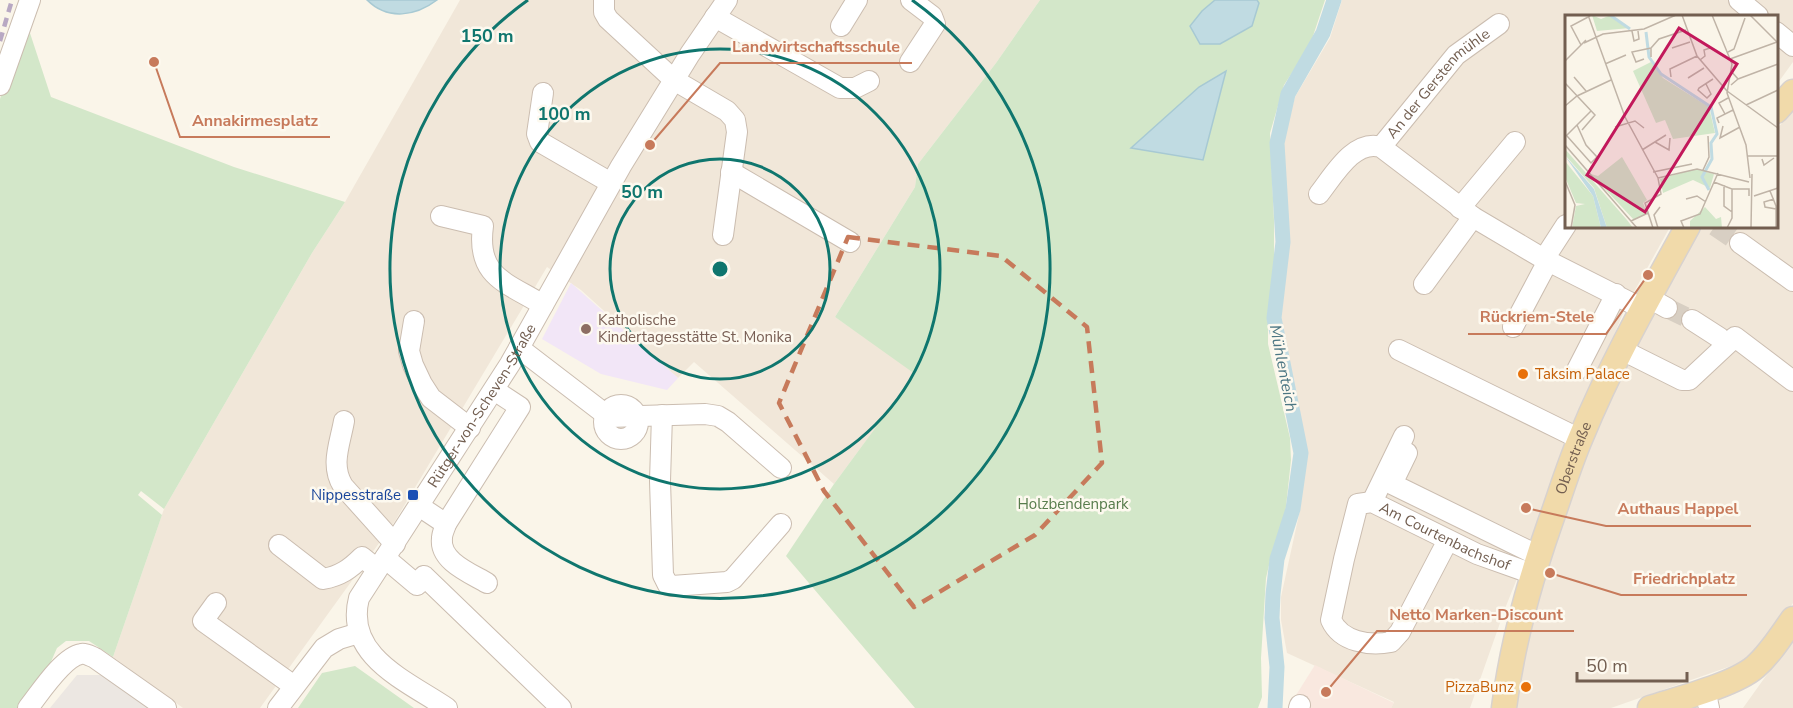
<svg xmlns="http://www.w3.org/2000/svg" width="1793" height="708" font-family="'Nunito Sans',sans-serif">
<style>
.residential{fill:#f1e7d9}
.commercial{fill:#f9e8df}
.industrial{fill:#ece7e2}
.education{fill:#f2e6f7}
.green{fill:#d3e7c9}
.water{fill:#c0dbe2;stroke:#a7c9d3;stroke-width:1.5}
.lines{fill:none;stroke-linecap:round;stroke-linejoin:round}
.canal{stroke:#c0dbe2;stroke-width:15}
.minor-tunnel{stroke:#d8cfc3;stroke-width:20;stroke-dasharray:20 10;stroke-linecap:butt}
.minor-casing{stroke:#cbbdb0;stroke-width:22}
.major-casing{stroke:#d8d2ce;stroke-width:27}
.minor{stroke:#fff;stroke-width:20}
.major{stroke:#f1daaa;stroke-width:24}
.rail{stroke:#b8a8c3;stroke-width:4.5;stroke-dasharray:9 6;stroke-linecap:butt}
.marked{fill:none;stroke:#c77a5b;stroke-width:4.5;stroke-dasharray:12 8;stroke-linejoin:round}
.ring{fill:none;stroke:#0f766e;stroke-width:3}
.education-dot{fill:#8d6e63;stroke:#fdf9ef;stroke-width:2}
.food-dot{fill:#e8710a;stroke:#fdf9ef;stroke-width:2}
.transit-dot{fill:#1a4fb4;stroke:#fdf9ef;stroke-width:2}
.labels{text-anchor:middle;stroke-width:5;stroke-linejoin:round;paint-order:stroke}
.street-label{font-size:15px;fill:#725e50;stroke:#fdf9ef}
.education-label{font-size:15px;fill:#785e54;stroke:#fdf9ef;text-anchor:start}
.food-label{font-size:15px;fill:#c56008;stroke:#fdf9ef;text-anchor:start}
.transit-label{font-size:15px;fill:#164399;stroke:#fdf9ef;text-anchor:end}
.park-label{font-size:15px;fill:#577c4c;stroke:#fdf9ef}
.water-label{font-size:16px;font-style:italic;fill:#4c7683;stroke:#fdf9ef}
.inset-river{fill:none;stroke:#c0dbe2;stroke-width:3}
.inset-road{fill:none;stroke:#c0b4a7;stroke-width:1.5}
.view{fill:#c2185b;fill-opacity:0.15;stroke:#c2185b;stroke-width:3}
.inset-edge{fill:none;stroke:#725e50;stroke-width:3}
.centre{fill:#0f766e;stroke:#fdf9ef;stroke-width:3}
.ring-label{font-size:18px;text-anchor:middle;font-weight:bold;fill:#0f766e;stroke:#fdf9ef;stroke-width:5;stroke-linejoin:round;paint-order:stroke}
.leader{fill:none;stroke:#c77a5b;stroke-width:2}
.callout-dot{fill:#c77a5b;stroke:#fdf9ef;stroke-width:2}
.callout-label{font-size:16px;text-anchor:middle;font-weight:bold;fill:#c77a5b;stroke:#fdf9ef;stroke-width:5;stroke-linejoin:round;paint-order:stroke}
</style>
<rect width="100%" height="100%" fill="#faf5e9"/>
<path class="residential" d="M460 0H1040L996 63 918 164 915 187 835 317 916 373 834 484 694 362 678 378 581 290 547 267 395 521 260 708H183L113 657 164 509 312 253 345 202Z
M1342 0H1793V62L1777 84 1776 16H1566V226L1670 227 1625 308 1506 606 1470 708H1391L1394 702 1287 653 1281 620V597L1300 510 1307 453 1281 319 1289 242 1282 144 1295 97 1330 38Z
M1793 110V603L1761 647 1748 658 1734 665 1611 708H1516L1517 679 1532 612 1607 399 1700 227 1776 226 1777 129Z
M1793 639V708H1743L1778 659Z"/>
<path class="commercial" d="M1315 665 1394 703 1391 708H1288Z"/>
<path class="industrial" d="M77 675H114L157 708H50Z"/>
<path class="education" d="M571 283 678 378 667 390 601 374 542 339Z"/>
<path class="green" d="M1040 0H1325L1310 45 1284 85 1270 133 1274 220V275L1268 317V344L1290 438 1291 460 1285 516 1281 532 1273 548 1266 578 1261 658 1262 697 1258 708H915L786 556 834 484 915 374 835 317 915 187 918 164 996 63Z
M28 27 51 97 234 167 345 202 312 253 164 509 141 491 138 495 162 515 113 657 89 641H66L57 648 46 673 18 708H0V99L21 29Z
M355 666 414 708H298L322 673Z"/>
<path class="water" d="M367 0H437C416 16 388 21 367 0Z
M1215 0H1257L1259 3 1252 26 1220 44H1200L1190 26 1202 11Z
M1226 71 1203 160 1131 148 1199 87Z"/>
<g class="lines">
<path class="canal" d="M1275 708 1277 667 1272 618 1273 594 1277 559 1293 509 1301 453 1274 318 1283 242 1277 143 1288 94 1323 33 1334 0"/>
<path class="minor-tunnel" d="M1715 226 1740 243
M1667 308 1692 320"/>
<g class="minor-casing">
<g id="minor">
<path d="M604 0V12L608 19 674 80 727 111 735 120 737 132 723 235"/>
<path d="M1739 0 1758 16"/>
<path d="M715 17 840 88H855L869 81"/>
<path d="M841 26 857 0"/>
<path d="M1776 32 1793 46"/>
<path d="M910 62 935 24 932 16 911 0"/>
<path d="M0 85 30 0"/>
<path d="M543 93 537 134 540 142 611 183"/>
<path id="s1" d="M1381 147 1456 55 1499 24"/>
<path d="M731 172 850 242"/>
<path d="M1319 194C1334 175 1354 139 1381 147L1473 217 1544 259 1643 309"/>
<path d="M1460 208 1515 142"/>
<path d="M441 216 483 226C476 277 506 282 543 305"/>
<path d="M1740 243 1793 281"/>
<path d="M1544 259 1566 225"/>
<path d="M1424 284 1473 217"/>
<path d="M1649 298 1667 308"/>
<path d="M1692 320 1720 338"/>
<path d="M414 321 409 351 413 365 422 384 431 398 470 428"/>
<path d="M1513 327 1548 261"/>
<path d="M519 348 609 417 705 414 718 416 728 422 781 468"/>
<path d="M1399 350 1580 439"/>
<path d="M1622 350 1682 380H1689L1735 337 1793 381"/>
<path d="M1577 370 1616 294"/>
<circle cx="621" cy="422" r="17"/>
<path d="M662 415 660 481 663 575 668 585 672 586 727 582 733 579 781 524"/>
<path d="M344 421C340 444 330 465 343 486L395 544"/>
<path d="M1407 453 1392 484 1539 556"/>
<path d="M1372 502 1404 436"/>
<path d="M419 506 446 524 520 407 494 390"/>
<path d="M446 524C445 528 442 533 442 538 439 561 470 573 487 583"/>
<path id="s2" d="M1448 540 1400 632 1391 642C1369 646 1341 642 1331 620L1344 559 1358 504 1372 502 1477 554 1533 574"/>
<path d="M279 545 323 579C340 576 350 569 362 557L377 569"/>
<path d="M385 558 417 585 424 576 561 708"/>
<path d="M216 603 203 621 294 686"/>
<path d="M1705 690 1709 708"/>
<path d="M28 708C40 693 63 657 81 654 86 653 90 656 95 658L166 708"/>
<path d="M278 708 324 648 339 639 359 633"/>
<path id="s3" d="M447 708C407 681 344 656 359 598L510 364 621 166 690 54 727 0"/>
<path d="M1299 708 1300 705"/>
</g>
</g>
<g class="major-casing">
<g id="major">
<path d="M1776 111 1793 92"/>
<path id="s4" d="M1504 708C1512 644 1529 583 1550 523 1560 495 1569 465 1581 437 1611 364 1650 295 1688 226"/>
<path d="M1650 708C1678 699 1734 685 1755 667 1770 654 1781 636 1793 619"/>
</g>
</g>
<use href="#minor" class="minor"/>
<use href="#major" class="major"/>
<path class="rail" d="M0 41 12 0"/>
</g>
<path class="marked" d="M848 237 1001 256 1087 327 1102 463 1035 535 914 607 824 491 779 403Z"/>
<g class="ring">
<circle cx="720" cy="269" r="110"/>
<circle cx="720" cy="269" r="220"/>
<path d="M912 0A330 330 0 1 1 528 0"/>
</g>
<circle class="education-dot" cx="586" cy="329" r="6"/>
<g class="food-dot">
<circle cx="1523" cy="374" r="6"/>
<circle cx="1526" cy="687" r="6"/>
</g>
<rect class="transit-dot" x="407" y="489" width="12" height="12" rx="3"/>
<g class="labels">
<g class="street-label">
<text dy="5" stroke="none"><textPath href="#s1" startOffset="86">An der Gerstenmühle</textPath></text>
<text dy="5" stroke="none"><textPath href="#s3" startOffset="381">Rütger-von-Scheven-Straße</textPath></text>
<text dy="5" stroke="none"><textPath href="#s4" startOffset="260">Oberstraße</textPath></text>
<text dy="5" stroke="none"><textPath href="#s2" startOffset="400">Am Courtenbachshof</textPath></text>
</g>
<g class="education-label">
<text x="598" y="325">Katholische<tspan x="598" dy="17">Kindertagesstätte St. Monika</tspan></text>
</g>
<g class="food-label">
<text x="1535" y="379">Taksim Palace</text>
<text x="1514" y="692" text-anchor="end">PizzaBunz</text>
</g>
<g class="transit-label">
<text x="401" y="500">Nippesstraße</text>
</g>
<g class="park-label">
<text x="1073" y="509">Holzbendenpark</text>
</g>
<g class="water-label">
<text transform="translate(1284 368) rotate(79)" y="6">Mühlenteich</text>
</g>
</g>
<g transform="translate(1565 15)">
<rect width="213" height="213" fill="#faf5e9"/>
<path d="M27 0 36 4 46 0 65 13 76 12 32 16ZM86 47 98 63 144 92 150 118 108 124 100 105 91 108 68 56ZM0 134 62 205 68 213H42L29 173 0 140ZM57 142 82 185 78 188 82 198 69 205 26 159 33 161ZM0 146 28 181 36 213H7L11 191 20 189 11 188 0 162ZM130 154 149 159 145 173 128 165 98 178 95 164ZM140 192 151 204 156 202 157 213H125V206Z" fill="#d3e7c9"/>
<path d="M0 141 29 174 42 213H36L28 181Z" fill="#c0dbe2"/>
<path class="inset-river" d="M45 0 65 14M81 17 84 42 96 59 146 92 152 119 146 128 147 144 137 162 144 175"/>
<path class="inset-road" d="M23 0 60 102 93 163 96 179 80 188 88 213M117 0 132 41 162 76M147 0 167 49 162 78 181 130 185 163M185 0 212 27M67 16 69 26 74 24 73 16M19 28 38 19 79 14 111 0M16 30 6 11 25 1M107 33 125 27M163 37 169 34 180 3M86 42V33L94 24 121 15M79 44 71 47 67 37 86 33M165 44 212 27M135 45 140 41 139 35 145 33M0 46 21 25M40 49 61 40M9 62 21 76M106 62 105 54 132 41M123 63 139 53M173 64 213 49M0 68 30 100 17 115M141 69 146 79 142 83 133 75 134 73 148 64M166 70 173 64 166 56M162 76 213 113M181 90 213 75M0 91 12 81 46 65M160 99 154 88 163 83M154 108 152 103 168 95M158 111 155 123 175 112M50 112 70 106 79 113M1 121 26 96M2 121 26 148 32 142 21 130 12 110M90 127 104 135 105 123M0 130 72 213M77 135 101 120M183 141H213M197 144 199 150 209 143M138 155 144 142 143 121M88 157 127 149M93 163 132 154 184 167M0 166 10 190 6 213M149 167 167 174V203L162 213M159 170V191L167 197M167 174H184V181M205 176 211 191V213M189 181 213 173M121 184 132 181 141 187M209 184 199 187 200 192 211 194M66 206 83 198M93 213 89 200 95 192M119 213 116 206 135 199 153 158M186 213 187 159"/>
<path class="view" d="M114 13 172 49 80 197 22 160Z"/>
<rect width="213" height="213" class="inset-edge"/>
</g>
<circle cx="720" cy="269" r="9" class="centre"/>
<g class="ring-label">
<text x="487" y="42">150 m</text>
<text x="564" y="120">100 m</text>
<text x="642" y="198">50 m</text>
</g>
<path class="leader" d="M650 145L720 63H912M154 62L180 137H330M1648 275L1606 334H1468M1526 508L1606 526H1751M1550 573L1621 595H1747M1326 692L1377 631H1574"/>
<g class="callout-dot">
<circle cx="650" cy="145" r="6"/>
<circle cx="154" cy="62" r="6"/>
<circle cx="1648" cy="275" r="6"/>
<circle cx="1526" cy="508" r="6"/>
<circle cx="1550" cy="573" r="6"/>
<circle cx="1326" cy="692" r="6"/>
</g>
<g class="callout-label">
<text x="816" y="52">Landwirtschaftsschule</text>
<text x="255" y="126">Annakirmesplatz</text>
<text x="1537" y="322">Rückriem-Stele</text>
<text x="1678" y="514">Authaus Happel</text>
<text x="1684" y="584">Friedrichplatz</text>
<text x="1476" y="620">Netto Marken-Discount</text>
</g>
<path d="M1577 672v9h110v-9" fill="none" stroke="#725e50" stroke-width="3"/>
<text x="1586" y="672" font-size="18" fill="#725e50" stroke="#fdf9ef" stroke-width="4.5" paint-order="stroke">50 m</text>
</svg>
